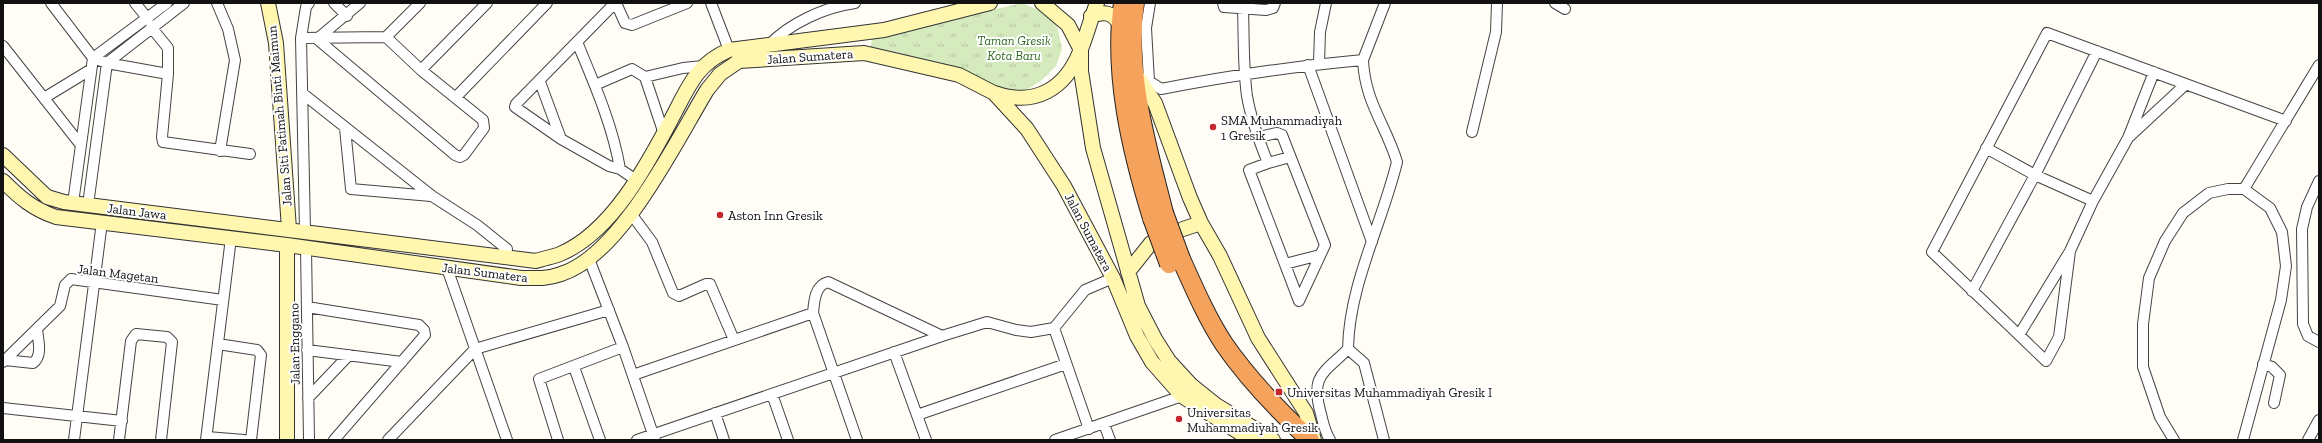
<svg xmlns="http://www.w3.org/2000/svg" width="2322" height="443" font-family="'Zilla Slab',serif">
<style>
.park{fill:url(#park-tufts)}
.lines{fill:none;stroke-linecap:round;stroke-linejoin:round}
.street-casing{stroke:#444;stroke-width:12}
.secondary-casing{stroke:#333;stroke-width:16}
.highway-casing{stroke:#222;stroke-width:20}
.street{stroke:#fff;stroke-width:10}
.secondary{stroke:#fff6b0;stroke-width:14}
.highway{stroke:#f5a25d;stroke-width:18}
.highway-bridge-casing{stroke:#222;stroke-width:20;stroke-linecap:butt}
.highway-bridge{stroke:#f5a25d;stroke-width:18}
.poi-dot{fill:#c4262e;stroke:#fff;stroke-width:1.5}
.labels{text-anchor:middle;stroke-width:4;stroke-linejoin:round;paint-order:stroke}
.park-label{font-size:13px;font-style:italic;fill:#2f6b1f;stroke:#fff}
.street-label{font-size:13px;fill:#111;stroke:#fff}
.poi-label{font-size:13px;fill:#111;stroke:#fff;text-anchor:start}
</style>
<defs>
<pattern id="park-tufts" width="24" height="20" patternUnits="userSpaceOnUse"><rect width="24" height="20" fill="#d5ebbd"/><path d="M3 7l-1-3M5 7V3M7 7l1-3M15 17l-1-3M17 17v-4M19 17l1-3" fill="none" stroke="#b6c8a1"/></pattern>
</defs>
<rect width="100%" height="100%" fill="#fffdf5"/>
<path class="park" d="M1022 3 1050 15 1058 29 1062 49 1056 66 1042 80 1026 90 1004 89 871 48 872 37Z"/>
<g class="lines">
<g class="street-casing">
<path id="street" d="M51 3 93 58 107 63 168 74
M135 3 148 19
M217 3 228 29 235 60 220 151
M334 3 347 16
M360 3 317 39 455 155 460 157 464 155 484 128 483 120 421 70 386 37
M615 3 516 104 515 107 561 139 609 166 620 169 636 180
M616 3 625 23 632 25 687 3
M711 3 729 50
M1150 3 1146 28 1149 81 1161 89C1228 76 1295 66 1363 60 1365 103 1386 125 1397 162 1382 224 1349 285 1348 349 1323 374 1310 375 1321 414 1323 423 1325 432 1330 440
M1223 3 1224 7 1266 10 1273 8 1275 3
M1555 3 1565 9
M1243 9C1244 38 1243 67 1247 96 1251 119 1259 141 1268 163L1249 170 1299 301 1325 245 1282 135 1277 133 1258 137
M151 27 168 48V74L162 137 163 142 250 154
M301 38 386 37 420 3
M577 42C594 83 613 126 620 169
M769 45C790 23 825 7 855 3
M3 46 80 144
M1363 60 1385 3
M1319 63 1320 32 1326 3
M1308 65 1372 242
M421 70 487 3
M540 82 561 139
M595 85 632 69 645 77
M302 93 432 196 477 225 507 249 506 257
M456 97 547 3
M44 98 90 70
M345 128 351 189 431 196
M1472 132 1496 32 1497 3
M664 134 645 77 683 68 703 66
M2130 136 2186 84
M1986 148 2035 175 2093 201
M1268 163 1290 157
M2319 181 2307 207 2302 229 2303 324 2308 336 2319 342
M2244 189 2319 65
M73 203 93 58 167 3
M88 205 107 63 184 3
M632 215 652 242 673 293 679 296 706 284H710L734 340
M305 231 301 38 306 7 309 3
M306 248 309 440
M2070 251 2059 337 2046 361 2019 335 2070 251 2093 201 2128 138 2154 72
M589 259 623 347 655 440
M1285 264 1320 255
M447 268 507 440
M1972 291 2035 175 2097 51
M307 307 419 325 424 330 425 335 334 440
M1054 328 1089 429
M2019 335 1932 252 2047 33 2286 121
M218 344 257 350 261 355 251 440
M1348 349 1364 363 1384 440
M307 350 402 362
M894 352 926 440
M5 360 33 363C43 356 38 340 37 329
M3 362 60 306 65 285 71 279 223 300
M2263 364 2272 367 2280 375 2274 403
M574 367 600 440
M633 375 813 313
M772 394 788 440
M308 398 349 355
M3 408 122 421
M715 413 724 440
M917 415 1066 364
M1104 424 1110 440
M207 437 244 440
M74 440 102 222
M119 440 131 341 136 334 167 337 172 342 161 440
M206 440 231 238
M388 440 475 349 609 310
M558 440 539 379 623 347
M637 440 942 336 987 322 1016 330 1031 332 1054 328 1085 290 1113 278
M857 440 813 313C814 302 815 285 828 282L942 336
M1055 440 1182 396 1186 392
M2174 440 2160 417 2143 367V324L2149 278 2165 241 2183 213 2209 193 2228 189H2244L2270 208 2282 232 2286 266 2281 300 2243 440
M2308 440 2319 420"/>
</g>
<g class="secondary-casing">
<path id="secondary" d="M268 3 276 43 289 229
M1042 3 1068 25 1081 50V71L1093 148 1138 306 1155 339 1169 361 1191 385 1216 405 1273 440
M1091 16C1105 11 1111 12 1120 24
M1135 73 1155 103 1190 198 1201 223 1220 256 1258 338 1306 413 1314 440
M995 93C1035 107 1066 89 1081 49 1087 34 1091 18 1097 3
M3 155 47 197 64 202 536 261C544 258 553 257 560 254 612 232 647 165 672 118 688 88 696 64 729 50L884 30 990 3
M3 181C20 198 33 209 56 217L287 245 521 278C535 278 548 279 561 274 621 255 675 143 707 90L720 74 739 61 864 53 959 75 994 93 1027 129 1064 186 1113 278 1137 336 1152 362 1182 396 1251 440
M1183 229 1201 223
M1128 272 1151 243
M287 440V245"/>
</g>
<g class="highway-casing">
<path id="highway" d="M1123 3C1113 74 1131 150 1152 218
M1135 3C1125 73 1147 146 1164 213
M1181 259C1194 288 1207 318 1224 344 1248 379 1279 411 1310 440"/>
</g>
<use href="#street" class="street"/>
<use href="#secondary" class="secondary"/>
<use href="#highway" class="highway"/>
<g class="highway-bridge-casing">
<path id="highway-bridge" d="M1164 213 1181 259
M1152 218 1169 264"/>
</g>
<use href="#highway-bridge" class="highway-bridge"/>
</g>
<g class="poi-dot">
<circle cx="1213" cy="127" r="4"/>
<circle cx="720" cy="215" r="4"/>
<rect x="1275" y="388" width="8" height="8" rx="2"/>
<circle cx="1179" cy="419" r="4"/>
</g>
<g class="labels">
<g class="park-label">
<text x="1014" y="45">Taman Gresik<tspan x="1014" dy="15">Kota Baru</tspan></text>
</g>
<g class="street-label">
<text transform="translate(810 56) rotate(-4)" y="5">Jalan Sumatera</text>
<text transform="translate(279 116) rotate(-95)" y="5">Jalan Siti Fatimah Binti Maimun</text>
<text transform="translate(137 211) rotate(7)" y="5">Jalan Jawa</text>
<text transform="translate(1089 232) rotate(62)" y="5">Jalan Sumatera</text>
<text transform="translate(485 272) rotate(7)" y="5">Jalan Sumatera</text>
<text transform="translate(118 273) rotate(7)" y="5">Jalan Magetan</text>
<text transform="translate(294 344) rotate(-91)" y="5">Jalan Enggano</text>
</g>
<g class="poi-label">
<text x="1221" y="125">SMA Muhammadiyah<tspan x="1221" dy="15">1 Gresik</tspan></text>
<text x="728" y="220">Aston Inn Gresik</text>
<text x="1287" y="397">Universitas Muhammadiyah Gresik I</text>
<text x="1187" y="417">Universitas<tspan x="1187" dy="15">Muhammadiyah Gresik</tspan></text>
</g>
</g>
<rect width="2322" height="443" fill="none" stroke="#111111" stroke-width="8"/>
</svg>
